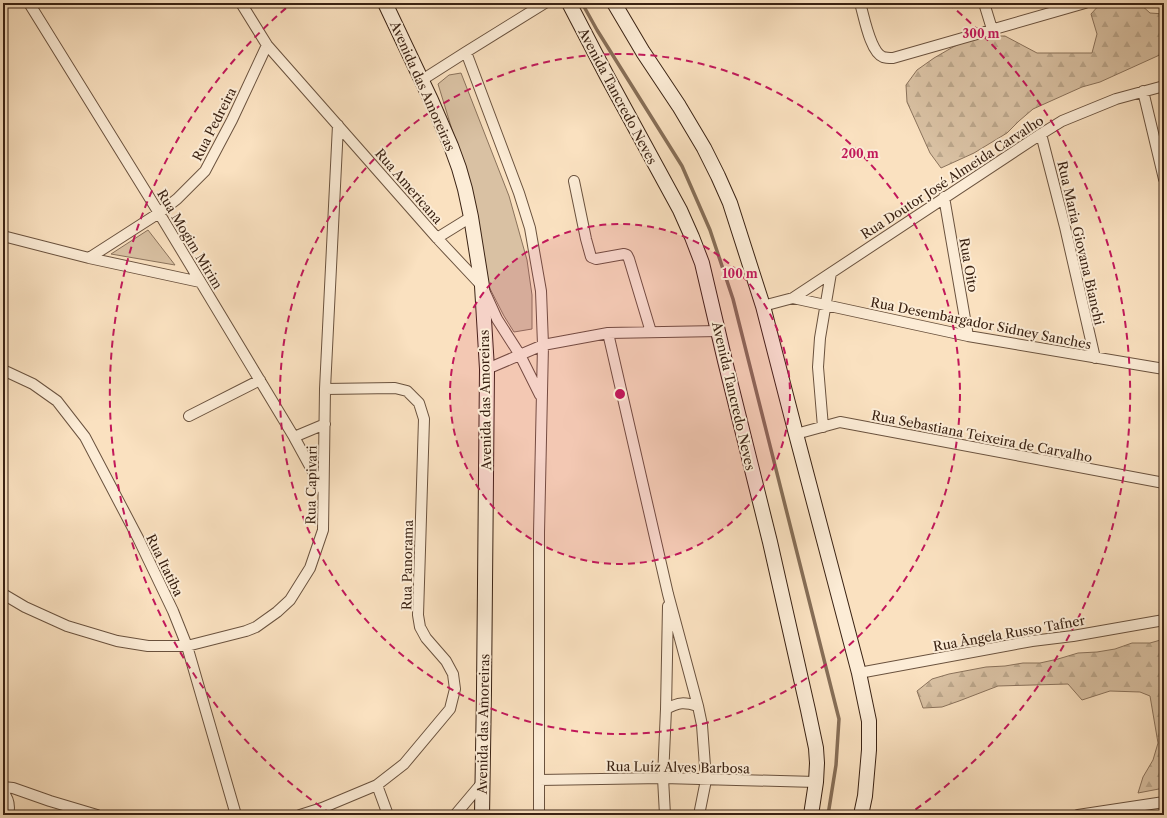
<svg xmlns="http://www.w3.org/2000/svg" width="1167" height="818" font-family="'Libre Caslon Text',serif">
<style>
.green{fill:#d9c1a3;stroke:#8a725b}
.forest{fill:url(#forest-firs);stroke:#8a725b}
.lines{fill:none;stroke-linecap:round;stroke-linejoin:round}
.stream{stroke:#866e57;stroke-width:3.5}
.minor-casing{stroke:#6a523e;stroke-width:12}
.secondary-casing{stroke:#3a2213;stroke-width:16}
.minor{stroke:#fcecd6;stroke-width:10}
.secondary{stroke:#fcecd6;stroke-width:14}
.ring{fill:none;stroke:#c2185b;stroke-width:2;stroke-dasharray:7 5}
.labels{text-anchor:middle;stroke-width:4;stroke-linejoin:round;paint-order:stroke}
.street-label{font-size:13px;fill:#3a2213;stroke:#fcecd6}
.centre{fill:#c2185b;stroke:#fcecd6;stroke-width:2}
.ring-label{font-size:12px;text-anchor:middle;font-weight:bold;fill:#c2185b;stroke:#fcecd6;stroke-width:4;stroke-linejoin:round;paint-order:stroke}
</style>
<defs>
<pattern id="forest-firs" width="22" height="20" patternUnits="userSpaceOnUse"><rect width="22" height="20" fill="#d9c1a3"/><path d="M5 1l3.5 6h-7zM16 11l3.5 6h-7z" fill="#bba68b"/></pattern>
</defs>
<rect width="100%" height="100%" fill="#fae1c0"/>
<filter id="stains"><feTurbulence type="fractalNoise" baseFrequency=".005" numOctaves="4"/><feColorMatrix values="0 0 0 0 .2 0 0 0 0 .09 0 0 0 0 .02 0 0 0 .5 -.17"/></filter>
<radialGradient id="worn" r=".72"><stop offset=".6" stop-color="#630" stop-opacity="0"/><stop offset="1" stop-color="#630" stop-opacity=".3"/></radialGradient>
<path class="green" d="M461 73 509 196 527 260 532 295V329L514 332 504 316 482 273 458 149 438 84 449 75Z
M148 230 175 265 111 254Z"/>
<path class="forest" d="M1101 3H1139L1150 13 1164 14V53L1100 82 1082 87 1033 109 1019 121 1007 133 974 153 941 168 930 153 907 102 906 85 917 70 934 58 953 47 970 39 988 36H1005L1037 53H1092L1097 34 1091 14Z
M1164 639V788L1138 793 1143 777 1153 760 1158 743 1150 696 1140 692 1110 691 1082 700 1068 684 998 686 959 701 942 707 923 708 917 691 932 679 949 674 986 667 1005 666 1023 663H1040L1058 659 1078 653 1097 652 1115 649 1132 643H1150Z"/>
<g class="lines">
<path class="stream" d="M582 3 597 30 682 166 710 230 733 299 839 719 836 765 828 815"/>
<g class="minor-casing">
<path id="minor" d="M29 3 159 213 294 437 323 490
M241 3 267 45 437 238 482 286 497 319 520 355 540 395
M860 3C864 16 870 52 883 57 886 58 890 58 893 58L1085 3
M984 3 992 29
M466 52 519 193 530 228 541 291 543 345 539 533V815
M422 80 466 52 545 3
M1143 91 1164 179
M1041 134 1065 227 1095 358
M574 181 586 239 591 257 596 259 624 254 627 255 629 259 651 332
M944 197 968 336
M3 236 89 258 200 282
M437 238 471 217
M89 258 159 213 177 199 205 171 232 120 267 45
M793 298 968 336 1164 369
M763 306 793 298 1041 134 1062 121 1116 99 1164 86
M608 333 668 594 698 706 702 725 706 780 699 815
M487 369 543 345 608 333 719 331
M3 370 33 384 57 401 85 437 138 538 173 611 187 646 236 815
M189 416 260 380
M823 427 818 367 820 338 831 273
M796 434 840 422 1164 483
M294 437 325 424
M3 594 25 607 67 626 117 641 148 646H187L246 631 256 627 277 612 290 600 310 568 323 530 325 389 338 125
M859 673 1032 641 1073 636 1164 620
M666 709C679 702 684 702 698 706
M539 780 663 778 816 782
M377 785 388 815
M3 787 13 788 50 801 97 815
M3 792C9 799 10 807 8 815
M300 815 322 808 377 785 404 764 450 709 455 689 453 674 446 661 426 638 420 627 418 615 424 419 419 403 407 391 395 388 325 389
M455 815 482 783
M665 815 663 778 666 709 668 606
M1078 815 1164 802"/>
</g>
<g class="secondary-casing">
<path id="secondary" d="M385 3 431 100 451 146 459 168 465 189 471 217 482 286 487 369 484 691 482 815
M569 3 607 76 680 210 692 237 702 263 725 361 770 542 808 710 816 748 817 763 816 782 811 815
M614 3 643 52 679 106 704 148 718 176 730 203 763 306 796 434 859 673 869 721V750L865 796 861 815"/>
</g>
<use href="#minor" class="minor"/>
<use href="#secondary" class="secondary"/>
</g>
<circle cx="620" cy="394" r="170" fill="#c2185b" fill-opacity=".12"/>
<g class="ring">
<circle cx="620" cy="394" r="170"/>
<circle cx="620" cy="394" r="340"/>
<path d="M331 814A510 510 0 0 1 292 3M948 3A510 510 0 0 1 909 814"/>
</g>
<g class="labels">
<g class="street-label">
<text transform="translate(423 86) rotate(66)" y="5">Avenida das Amoreiras</text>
<text transform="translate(618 96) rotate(62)" y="5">Avenida Tancredo Neves</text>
<text transform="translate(214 124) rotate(-63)" y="5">Rua Pedreira</text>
<text transform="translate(952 177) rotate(-33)" y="5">Rua Doutor José Almeida Carvalho</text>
<text transform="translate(409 186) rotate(49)" y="5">Rua Americana</text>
<text transform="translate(190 239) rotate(59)" y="5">Rua Mogim Mirim</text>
<text transform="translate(1081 243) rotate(77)" y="5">Rua Maria Giovana Bianchi</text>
<text transform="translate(969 265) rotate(80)" y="5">Rua Oito</text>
<text transform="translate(981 323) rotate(11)" y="5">Rua Desembargador Sidney Sanches</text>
<text transform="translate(734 396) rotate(77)" y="5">Avenida Tancredo Neves</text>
<text transform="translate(485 400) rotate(-91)" y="5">Avenida das Amoreiras</text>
<text transform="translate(982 436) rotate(11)" y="5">Rua Sebastiana Teixeira de Carvalho</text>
<text transform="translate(311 485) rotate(-89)" y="5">Rua Capivari</text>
<text transform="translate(165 565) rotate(64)" y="5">Rua Itatiba</text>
<text transform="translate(407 565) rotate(-89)" y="5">Rua Panorama</text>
<text transform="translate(1009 633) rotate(-10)" y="5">Rua Ângela Russo Tafner</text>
<text transform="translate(483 724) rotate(-89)" y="5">Avenida das Amoreiras</text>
<text transform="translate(678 767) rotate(1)" y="5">Rua Luíz Alves Barbosa</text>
</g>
</g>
<circle cx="620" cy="394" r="6" class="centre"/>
<g class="ring-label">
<text x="981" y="38">300 m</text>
<text x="860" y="158">200 m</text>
<text x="740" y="278">100 m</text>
</g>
<rect width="1167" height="818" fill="none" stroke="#fae1c0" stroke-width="16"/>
<rect x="4" y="4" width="1159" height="810" fill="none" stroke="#3a2213" stroke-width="2"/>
<rect x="8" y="8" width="1151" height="802" fill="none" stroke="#3a2213"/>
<rect width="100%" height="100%" filter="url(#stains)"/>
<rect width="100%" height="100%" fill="url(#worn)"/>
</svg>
